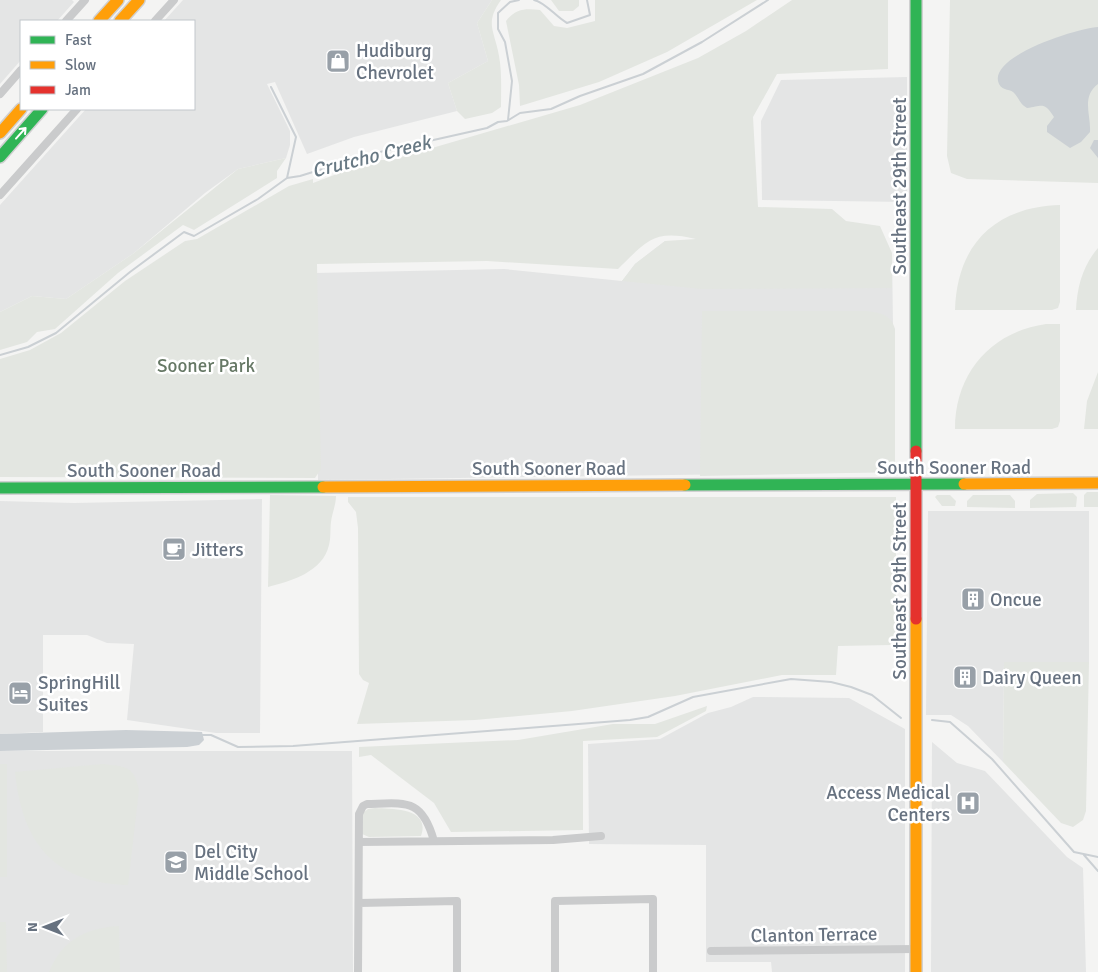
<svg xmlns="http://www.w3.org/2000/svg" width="1098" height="972" font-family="Signika,sans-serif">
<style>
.built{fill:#e4e5e5}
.green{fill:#e3e6e1}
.water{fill:#cbd0d4}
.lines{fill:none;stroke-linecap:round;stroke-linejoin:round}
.stream{stroke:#cbd0d4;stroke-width:2}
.fast-casing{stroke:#d0d0d1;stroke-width:14}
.slow-casing{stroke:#d0d0d1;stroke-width:14}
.jam-casing{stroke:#d0d0d1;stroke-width:14}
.street{stroke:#cacbcc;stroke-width:8}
.fast{stroke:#30b455;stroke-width:11}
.slow{stroke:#ff9f0a;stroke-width:11}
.jam{stroke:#e5322d;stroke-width:11}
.oneway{stroke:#fff}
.labels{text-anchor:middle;stroke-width:5;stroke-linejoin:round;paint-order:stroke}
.poi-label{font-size:19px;fill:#677280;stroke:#fff;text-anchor:start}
.street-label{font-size:19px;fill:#677280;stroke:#fff}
.park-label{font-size:19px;fill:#667865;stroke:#fff}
.water-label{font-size:20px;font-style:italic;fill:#687984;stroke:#fff}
</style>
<rect width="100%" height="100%" fill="#f4f4f3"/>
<path class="built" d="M0 0H72L74 2 57 21H21V60L0 84Z
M183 0H492L477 23 488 61 448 83 457 111 354 137 307 154 275 82 267 84 290 131V145L286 158 238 169 205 193 134 253 66 299 32 296 0 312V205L86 109H194V21H164Z
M907 77V202L762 200 761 121 781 80Z
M665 241 892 253 895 472 318 480 315 273 504 269 622 281 635 264Z
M262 499 260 733H216L127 720 134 644 107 643 87 635H43V732L0 734V501L74 503Z
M928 511H1089V662H1004L1003 762 968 726 951 715H926Z
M753 697 849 698 905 729V972H772L771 962H706V845L589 844 588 744 660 739 708 713 731 707Z
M932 742 957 763 985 771 1067 857 1083 868 1086 972H931Z
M0 751H352L353 972H0Z"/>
<path class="green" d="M492 0H501C484 24 495 31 499 56 502 72 501 90 501 107L492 113 465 119 457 111 448 83 488 61 477 23Z
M551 0H579V6L573 11H559Z
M595 0H757L667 52 599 82 520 106 519 85 506 21C515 9 525 8 540 10L554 26 567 28 595 21Z
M792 0H888V69L777 74 753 117 758 207 832 209 846 221 880 226 892 253V288L702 289 622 281 635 264 665 241 696 239C653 229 647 241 618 269L487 261 317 264 321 469 315 478 0 477V359L30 350 61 333 125 281 185 241 197 239 289 186 313 179V183L374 160H391L580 105 698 58 746 31Z
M950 0H1098V183L967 179 951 173 947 156Z
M286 158 277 171V178L194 230 183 225 118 273 55 329 37 332 27 342 0 350V312L32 296 66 299 134 253 238 169Z
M1060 205V302L1058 308 1052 310H955C957 244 995 207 1060 205Z
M1098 248V310H1076C1077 287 1083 265 1098 248Z
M702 311H866C880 313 891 314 895 329V472L700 476Z
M1046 324H1060V421L1058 427 1052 429H955C955 373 991 332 1046 324Z
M1098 372V429H1084L1087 401Z
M1087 492H1098V507H1084V495Z
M1073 493 1077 497 1076 507 1030 508V500L1037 494Z
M270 495 336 496C336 505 332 513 331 522 330 530 331 538 329 545 323 572 291 581 268 587Z
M937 495H950L956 501 955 506H942L935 497Z
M973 495H1010L1015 501V508L967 507V501Z
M348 497H896V642L891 645 838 646 836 675H782L675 696 572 711 475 720 357 724 369 683 363 680 359 674 358 528 356 512 348 502Z
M1004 662H1089L1086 811 1083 820 1073 827 1061 823 1003 762Z
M707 706 706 711 657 737 583 741V830L451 832 434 803 371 755 359 757V747L518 740 613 724H655Z
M0 764H7V877H0Z
M103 764C125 767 134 765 139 790L128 885C54 883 22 843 15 772Z
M375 808C393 809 431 808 421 836L369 837 362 834 363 813 368 809Z
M0 922H6L7 972H0Z
M119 926 120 972H49C62 940 86 928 119 926Z"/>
<path class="water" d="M1098 27V84C1081 97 1091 114 1090 132L1081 142 1070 148 1047 132V126L1054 117C1044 101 1042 106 1027 108 1020 104 1020 100 1015 94 1011 88 1003 92 999 84 986 56 1079 28 1098 27Z
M1094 140H1098V158L1090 148Z
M126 730 202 732 204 740 199 745 187 747 0 751V734Z"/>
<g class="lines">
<path class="stream" d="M534 0C545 2 556 17 567 23L590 15 587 0
M271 87 296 137 287 178
M508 120 512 81 505 42 498 29V13L510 2 519 0
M0 355 28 347 56 333 130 272 184 232 194 236 258 199 287 178 300 176 371 154 487 128 498 122 507 121 520 113 551 109 580 96 643 74 702 42 768 0
M932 720 950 722 992 759 1074 852 1098 857
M202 735H211L238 747 293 746 630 720 648 717 693 697 791 679 831 682 851 687 872 695 901 718
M1084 855 1098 871"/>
<g class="fast-casing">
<path id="fast" d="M916 0V451
M0 157 42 109
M685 485 964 484
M0 488 323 487"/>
</g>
<g class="slow-casing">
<path id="slow" d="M99 21 118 0
M120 21 139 0
M0 133 21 109
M964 484 1098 483
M323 487 685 485
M916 619V972"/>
</g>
<g class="jam-casing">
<path id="jam" d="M916 451V619"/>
</g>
<path class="street" d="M66 21 85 0
M155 21 174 0
M0 94 21 70
M0 195 77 109
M359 842 553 840 601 836
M359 903 457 901V972
M711 951 916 949
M358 972 359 814 363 806 367 804C406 803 422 798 434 841
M555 972V901L653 899V972"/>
<use href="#fast" class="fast"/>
<use href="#slow" class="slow"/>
<use href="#jam" class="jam"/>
</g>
<defs><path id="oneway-shaft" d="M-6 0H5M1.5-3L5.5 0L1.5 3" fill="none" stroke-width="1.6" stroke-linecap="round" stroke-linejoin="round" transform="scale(1.25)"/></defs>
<use class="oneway" href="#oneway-shaft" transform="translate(21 133) rotate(-48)"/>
<defs>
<g id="shop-square" transform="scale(1.25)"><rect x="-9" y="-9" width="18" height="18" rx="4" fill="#98a0a8" stroke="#fff"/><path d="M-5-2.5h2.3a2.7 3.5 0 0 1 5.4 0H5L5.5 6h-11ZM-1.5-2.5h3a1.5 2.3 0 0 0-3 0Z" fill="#fff"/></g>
<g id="cafe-square" transform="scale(1.25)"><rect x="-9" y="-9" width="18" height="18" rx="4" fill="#98a0a8" stroke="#fff"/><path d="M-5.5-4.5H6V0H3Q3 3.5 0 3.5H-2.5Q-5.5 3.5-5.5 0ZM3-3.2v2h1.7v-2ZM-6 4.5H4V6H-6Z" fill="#fff"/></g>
<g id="building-square" transform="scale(1.25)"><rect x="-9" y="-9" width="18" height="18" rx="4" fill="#98a0a8" stroke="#fff"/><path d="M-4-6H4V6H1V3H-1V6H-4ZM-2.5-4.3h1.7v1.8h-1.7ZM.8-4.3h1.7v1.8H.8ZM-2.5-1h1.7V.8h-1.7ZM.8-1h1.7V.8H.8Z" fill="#fff"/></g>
<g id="hotel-square" transform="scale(1.25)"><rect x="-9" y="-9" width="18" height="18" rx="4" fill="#98a0a8" stroke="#fff"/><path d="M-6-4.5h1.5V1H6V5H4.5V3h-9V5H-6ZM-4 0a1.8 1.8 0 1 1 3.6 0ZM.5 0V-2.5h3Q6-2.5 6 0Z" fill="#fff"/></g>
<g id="hospital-square" transform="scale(1.25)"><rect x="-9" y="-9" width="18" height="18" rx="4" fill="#98a0a8" stroke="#fff"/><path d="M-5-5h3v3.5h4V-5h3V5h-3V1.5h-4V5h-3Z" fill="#fff"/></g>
<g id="school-square" transform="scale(1.25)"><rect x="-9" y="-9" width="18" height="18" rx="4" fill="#98a0a8" stroke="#fff"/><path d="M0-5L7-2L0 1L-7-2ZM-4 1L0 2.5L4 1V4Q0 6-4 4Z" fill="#fff"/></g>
</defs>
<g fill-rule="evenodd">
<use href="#shop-square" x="338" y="61"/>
<use href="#cafe-square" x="174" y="549"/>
<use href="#building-square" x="973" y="599"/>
<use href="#building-square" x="965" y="677"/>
<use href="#hotel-square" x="20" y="693"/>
<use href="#hospital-square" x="968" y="803"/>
<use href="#school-square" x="176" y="862"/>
</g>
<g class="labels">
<g class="poi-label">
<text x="356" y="57">Hudiburg<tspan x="356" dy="22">Chevrolet</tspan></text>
<text x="192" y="556">Jitters</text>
<text x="990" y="606">Oncue</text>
<text x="982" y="684">Dairy Queen</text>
<text x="38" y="689">SpringHill<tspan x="38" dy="22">Suites</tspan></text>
<text x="950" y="799" text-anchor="end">Access Medical<tspan x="950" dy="22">Centers</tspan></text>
<text x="194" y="858">Del City<tspan x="194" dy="22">Middle School</tspan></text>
</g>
<g class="street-label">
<text transform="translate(899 186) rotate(-90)" y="7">Southeast 29th Street</text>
<text x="954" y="474">South Sooner Road</text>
<text x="549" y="475">South Sooner Road</text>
<text x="144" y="477">South Sooner Road</text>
<text transform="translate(899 591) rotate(-90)" y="7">Southeast 29th Street</text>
<text transform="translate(814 934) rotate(-1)" y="7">Clanton Terrace</text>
</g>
<g class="park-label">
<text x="206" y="372">Sooner Park</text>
</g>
<g class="water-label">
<text transform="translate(371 156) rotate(-14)" y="7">Crutcho Creek</text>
</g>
</g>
<rect x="20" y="20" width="175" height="90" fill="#ffffff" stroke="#c2c7cc"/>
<rect x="30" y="36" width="25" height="8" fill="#30b455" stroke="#c2c7cc"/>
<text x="65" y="45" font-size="15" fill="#677280">Fast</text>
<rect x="30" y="61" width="25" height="8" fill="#ff9f0a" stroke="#c2c7cc"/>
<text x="65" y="70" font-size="15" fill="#677280">Slow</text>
<rect x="30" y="86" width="25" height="8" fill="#e5322d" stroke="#c2c7cc"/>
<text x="65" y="95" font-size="15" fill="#677280">Jam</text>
<g transform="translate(45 927) rotate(270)" stroke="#ffffff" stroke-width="4" paint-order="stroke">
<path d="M0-4L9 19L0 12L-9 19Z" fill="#677280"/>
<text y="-8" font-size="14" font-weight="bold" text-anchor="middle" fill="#677280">N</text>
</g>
</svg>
